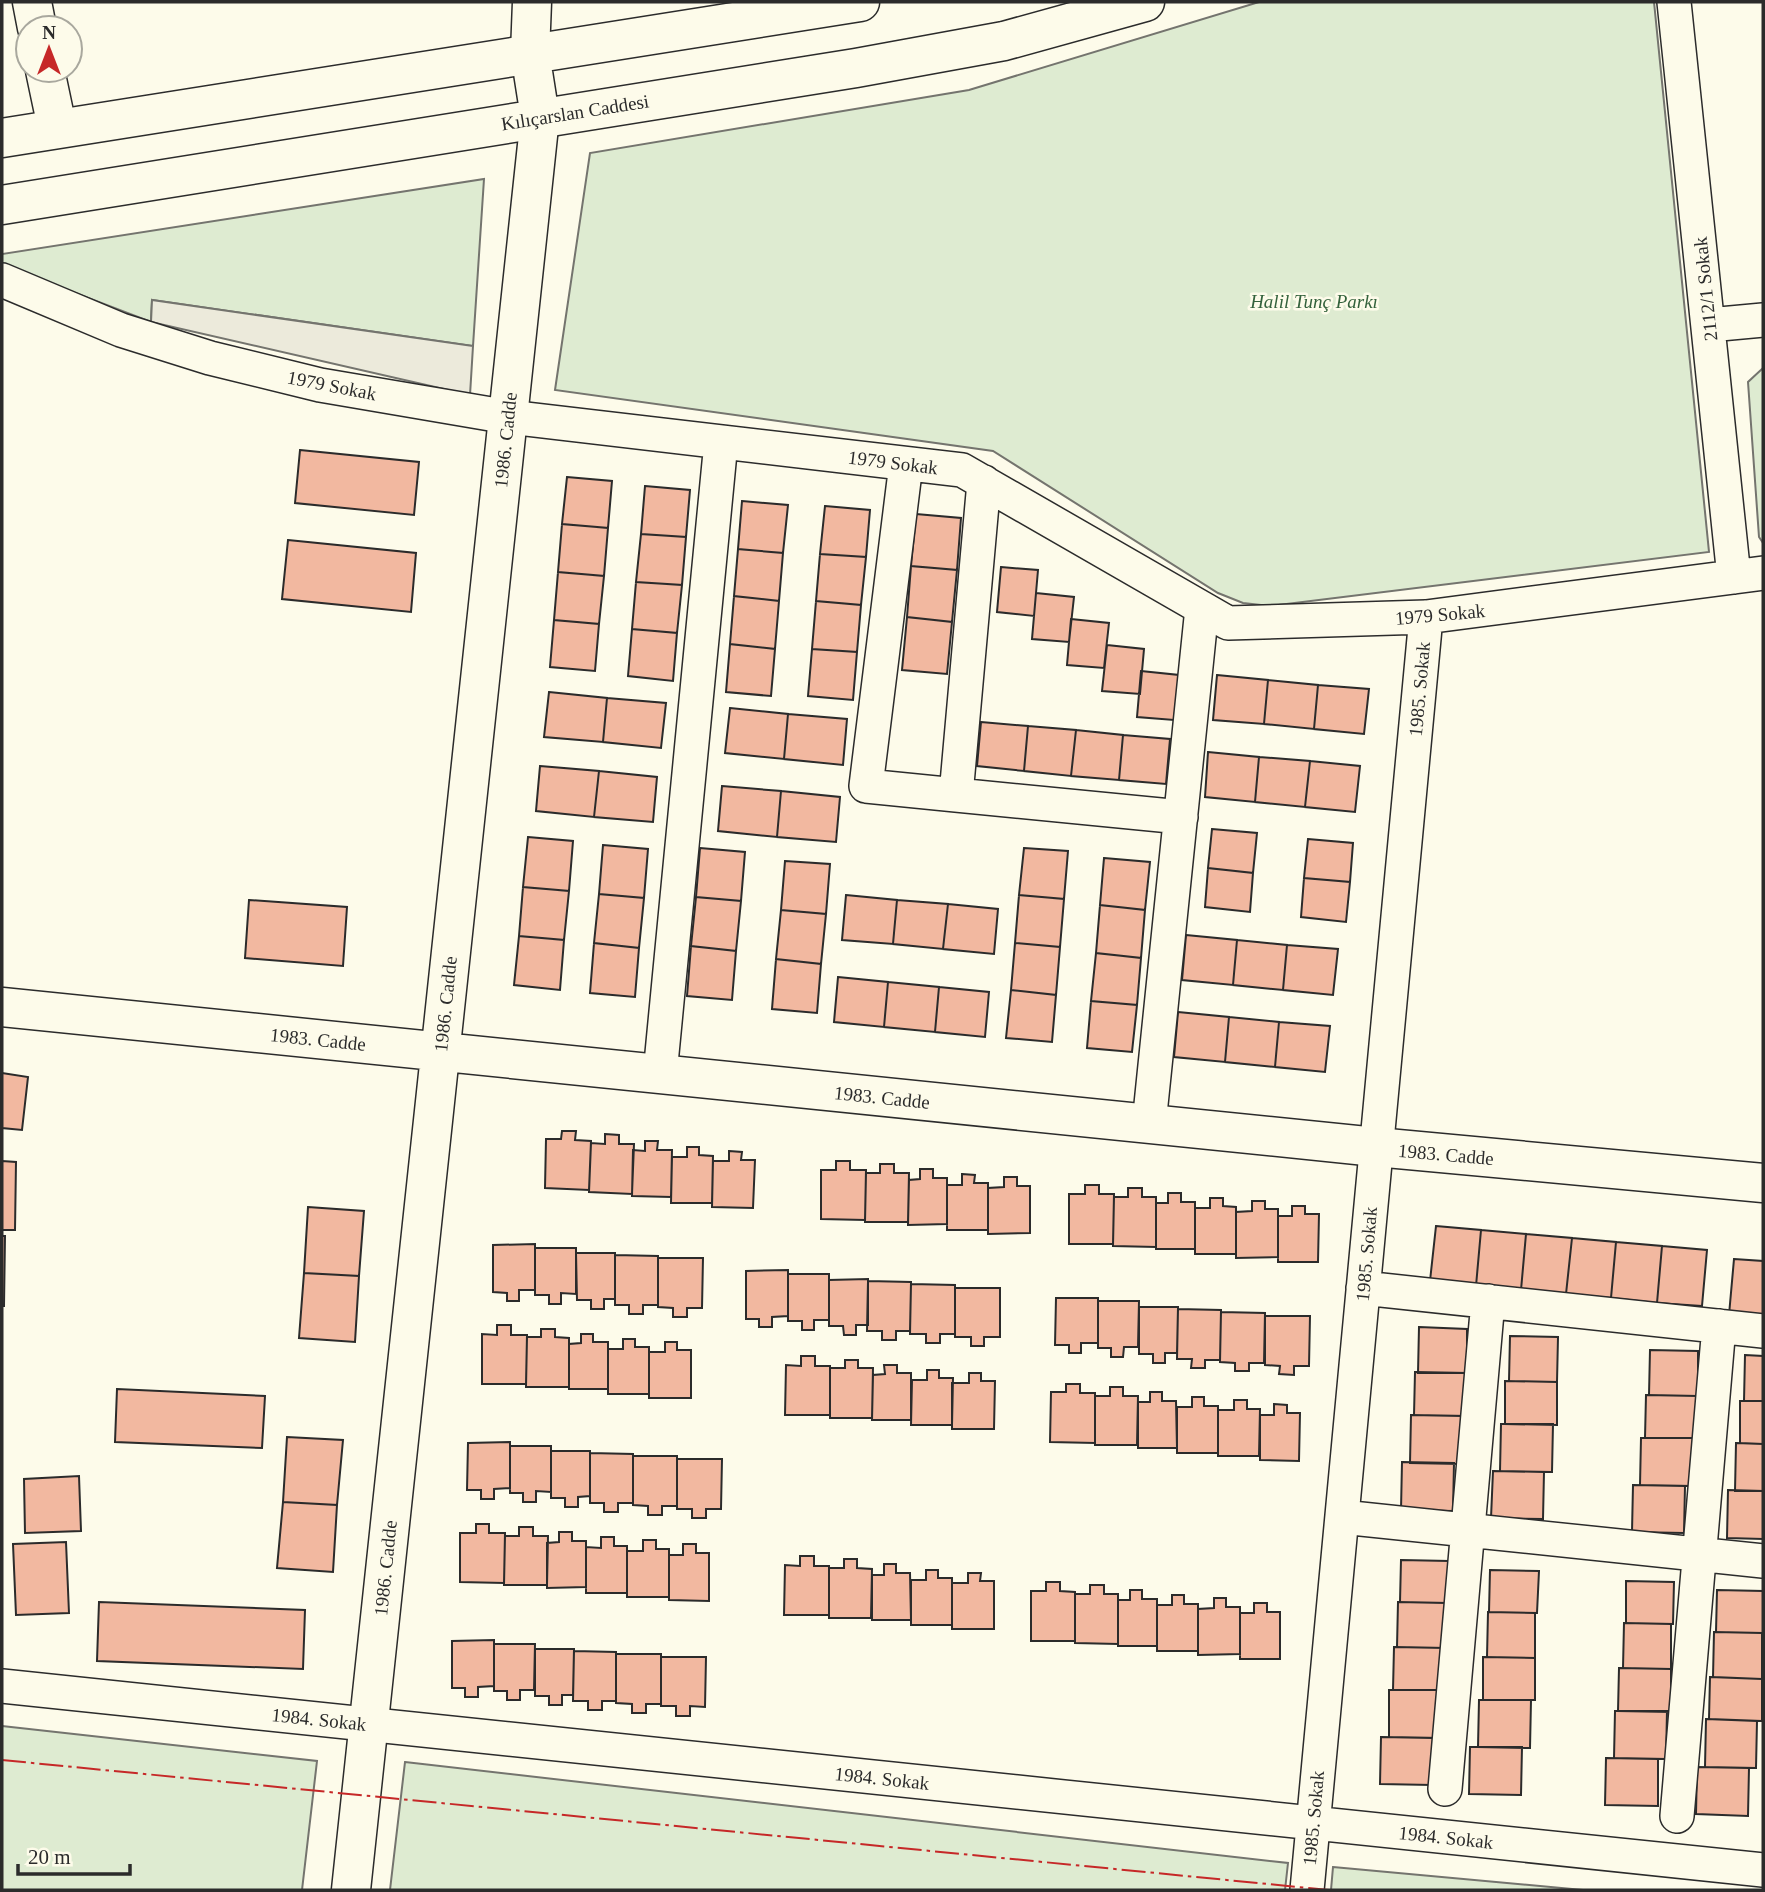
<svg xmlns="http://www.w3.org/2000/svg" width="1765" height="1892" font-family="'Times New Roman',serif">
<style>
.green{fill:#deebd1;stroke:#74746e;stroke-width:2}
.parking{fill:#eceadb;stroke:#74746e;stroke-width:2}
.building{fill:#f2b8a0;stroke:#2b2b2b;stroke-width:2}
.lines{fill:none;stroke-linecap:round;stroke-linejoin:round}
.minor-casing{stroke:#2b2b2b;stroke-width:36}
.tertiary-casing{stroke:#2b2b2b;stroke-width:41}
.secondary-casing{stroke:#2b2b2b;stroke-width:41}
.minor{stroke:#fdfbea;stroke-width:33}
.tertiary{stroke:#fdfbea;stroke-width:38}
.secondary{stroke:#fdfbea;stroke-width:38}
.power{stroke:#c62828;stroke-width:2;stroke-dasharray:24 5 3.5 5;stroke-linecap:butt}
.labels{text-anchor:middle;stroke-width:5;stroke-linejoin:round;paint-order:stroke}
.street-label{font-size:19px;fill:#2b2b2b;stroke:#fdfbea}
.park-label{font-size:19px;font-style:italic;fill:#34623c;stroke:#fdfbea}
</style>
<rect width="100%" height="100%" fill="#fdfbea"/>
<path class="green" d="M1259 2H1654L1709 552 1270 606 1243 603 1218 593 993 451 555 390 590 153 969 90Z
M484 179 473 346 152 300 151 322 2 265V254Z
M1763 368V543L1759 537 1748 382Z
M2 1726 317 1761 302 1890H2Z
M405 1762 1288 1863 1285 1890H390Z
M1333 1867 1583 1890H1331Z"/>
<path class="parking" d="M152 300 473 346 470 395 151 322Z"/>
<path class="building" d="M300 450 419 462 414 515 295 503Z
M567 477 612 481 608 528 562 524Z
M645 486 690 490 686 537 641 534Z
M742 501 788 505 783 553 738 549Z
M825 506 870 510 866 557 820 554Z
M916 514 961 518 957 570 911 566Z
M562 524 608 528 604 576 558 572Z
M641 534 686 537 682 585 636 582Z
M288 540 416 553 411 612 282 599Z
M738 549 783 553 779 601 734 596Z
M820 554 866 557 861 605 816 601Z
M911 566 957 570 952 622 907 617Z
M1001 567 1038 570 1034 616 997 612Z
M558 572 604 576 599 624 554 620Z
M636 582 682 585 677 633 632 629Z
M1036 593 1074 597 1069 642 1032 639Z
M734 596 779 601 775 649 730 644Z
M816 601 861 605 857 652 812 649Z
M907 617 952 622 947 674 902 670Z
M1071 619 1109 623 1104 668 1067 665Z
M554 620 599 624 595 671 550 667Z
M632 629 677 633 673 681 628 676Z
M730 644 775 649 771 696 726 692Z
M1107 645 1144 649 1140 694 1102 691Z
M812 649 857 652 853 700 808 696Z
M1141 671 1179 675 1174 720 1137 717Z
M1217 675 1268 680 1264 724 1213 720Z
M1268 680 1318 685 1314 729 1264 724Z
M1318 685 1369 689 1364 734 1314 729Z
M549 692 607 698 603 742 544 737Z
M607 698 666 703 661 748 603 742Z
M730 708 788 714 784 759 725 753Z
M788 714 847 719 843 765 784 759Z
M981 722 1028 726 1024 771 977 766Z
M1028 726 1076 730 1071 776 1024 771Z
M1076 730 1123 735 1119 780 1071 776Z
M1123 735 1170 739 1166 784 1119 780Z
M1208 752 1259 757 1255 802 1205 797Z
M1259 757 1310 761 1305 807 1255 802Z
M1310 761 1360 766 1355 812 1305 807Z
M540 766 599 771 594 817 536 811Z
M599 771 657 777 653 822 594 817Z
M722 786 781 791 777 837 718 831Z
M781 791 840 797 836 842 777 837Z
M1212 829 1257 833 1253 873 1208 868Z
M528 837 573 841 569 891 523 887Z
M1308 839 1353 843 1350 882 1304 878Z
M603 845 648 849 644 898 599 894Z
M700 848 745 852 741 901 696 897Z
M1024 848 1068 851 1064 899 1019 895Z
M1104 858 1150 862 1145 910 1100 905Z
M785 861 830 864 826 914 781 910Z
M1208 868 1253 873 1250 912 1205 907Z
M1304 878 1350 882 1346 922 1301 917Z
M523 887 569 891 564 940 519 936Z
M599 894 644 898 639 948 594 943Z
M846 895 897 900 893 944 842 940Z
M1019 895 1064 899 1060 947 1015 943Z
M696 897 741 901 736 951 691 946Z
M249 900 347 907 343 966 245 958Z
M897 900 948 904 943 949 893 944Z
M948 904 998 909 994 954 943 949Z
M1100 905 1145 910 1141 958 1096 953Z
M781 910 826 914 821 964 776 959Z
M1186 935 1237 940 1233 985 1182 980Z
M519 936 564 940 560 990 514 985Z
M1237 940 1287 945 1283 990 1233 985Z
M594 943 639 948 635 997 590 993Z
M1015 943 1060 947 1056 995 1011 990Z
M1287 945 1338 949 1333 995 1283 990Z
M691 946 736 951 732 1000 687 996Z
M1096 953 1141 958 1137 1005 1091 1001Z
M776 959 821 964 817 1013 772 1009Z
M838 977 888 982 884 1027 834 1022Z
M888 982 939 987 935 1032 884 1027Z
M939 987 989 992 985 1037 935 1032Z
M1011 990 1056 995 1052 1042 1006 1038Z
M1091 1001 1137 1005 1132 1052 1087 1048Z
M1178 1012 1229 1017 1225 1062 1174 1057Z
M1229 1017 1279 1022 1275 1067 1225 1062Z
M1279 1022 1330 1026 1325 1072 1275 1067Z
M2 1073 28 1077 22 1130 2 1128Z
M562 1131H576L575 1140 591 1141 589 1190 545 1188 546 1139H561Z
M605 1134 619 1135V1144H634L632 1194 589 1192 591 1143 605 1144Z
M645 1141H658L657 1150H672L671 1197 632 1196 633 1150 645 1151Z
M687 1147H699V1155L713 1156 712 1203H671L672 1157H687Z
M729 1151 742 1152 741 1160H755L753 1208 712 1207 713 1161H729Z
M2 1161 16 1162 15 1230H2Z
M836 1161H850V1170H866L865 1220 821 1219V1170H836Z
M880 1164H894V1173H909L908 1222H865L866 1173H880Z
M920 1169H933V1178H947V1224L908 1225 909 1180 920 1179Z
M962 1174 975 1175 974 1183H988V1230H947V1185H962Z
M1004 1177H1017V1186H1030V1233L988 1234V1188L1004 1187Z
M1085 1185H1099V1194H1114L1113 1244H1069V1194H1085Z
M1128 1188H1142V1197H1156V1247L1113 1246 1114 1197H1128Z
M1168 1193H1181V1202H1195V1249H1156V1203H1168Z
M1210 1198H1223V1206L1236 1207V1254H1195V1208H1210Z
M1252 1201H1265V1209H1278V1257L1236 1258V1212L1252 1211Z
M1292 1206H1305V1214H1319L1318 1262H1278V1216H1292Z
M308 1207 364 1211 359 1276 304 1273Z
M1436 1226 1481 1230 1476 1286 1430 1281Z
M1481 1230 1526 1234 1521 1290 1476 1286Z
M1526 1234 1572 1238 1566 1294 1521 1290Z
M2 1236H5L4 1306H2Z
M1572 1238 1616 1242 1611 1298 1566 1294Z
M1616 1242 1662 1246 1657 1303 1611 1298Z
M535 1244V1290H519V1301H507V1293L493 1292V1245Z
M1662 1246 1707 1250 1702 1306 1657 1303Z
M535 1248H576V1294L561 1293V1304H549V1295H535Z
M576 1253H615V1299H604V1309H591V1300H577Z
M615 1255 658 1256V1305H643V1314H629V1305H615Z
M658 1258H703L702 1308H687V1317H673V1308L658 1307Z
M1734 1259 1763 1261V1318L1729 1315Z
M788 1270V1316L772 1317V1327H759V1319H746V1271Z
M304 1273 359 1276 355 1342 299 1338Z
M788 1274H829V1320H814V1330H802V1321H788Z
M868 1279V1325H856V1335H844L843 1326H829V1280Z
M868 1281 911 1282 910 1331H896V1340H882V1331H867Z
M911 1284 955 1285V1334H940V1343H926V1334H910Z
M955 1288H1000V1337H984V1346H971V1337H955Z
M1056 1298H1098V1343H1081V1353H1069V1345H1055Z
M1098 1301H1139L1138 1347H1124L1123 1357H1111V1348H1098Z
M1139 1307H1178L1177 1353H1165V1363H1153V1354H1139Z
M1178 1309 1221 1310 1220 1360H1205V1368H1191L1192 1359H1177Z
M1221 1312 1265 1313 1264 1363H1249V1371H1235V1363L1220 1362Z
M1265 1316H1310L1309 1366H1294V1375L1279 1374 1280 1366 1265 1365Z
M497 1325H511V1335H527L526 1384H482V1334L497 1335Z
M1419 1327 1467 1329V1373H1418Z
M541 1329H555V1337L569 1338V1387H526L527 1337H541Z
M581 1334H593V1342H608V1389H569V1344L581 1343Z
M1510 1336 1558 1337 1557 1382 1509 1381Z
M623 1339H635V1347H649V1394H608V1349H623Z
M665 1342H677V1350H691V1398H649V1352H665Z
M1650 1350 1698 1351V1396L1649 1395Z
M1745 1355 1763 1356V1401H1744Z
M801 1356H815V1366H830V1415H785L786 1365 801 1366Z
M845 1360H858V1368H873L872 1418H830V1368H845Z
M884 1365H897V1373H911V1420H872L873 1375 885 1374Z
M927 1370H939V1378H953L952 1425H911L912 1380H927Z
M1415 1372 1467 1373V1416L1414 1415Z
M969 1373H981V1381H995L994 1429H952V1383H969Z
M1505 1381 1557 1382V1425L1505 1424Z
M1066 1384H1080V1393H1095V1443L1050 1442 1051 1392H1066Z
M1110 1387H1123V1396H1138L1137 1445H1095V1396H1110Z
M117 1389 265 1396 262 1448 115 1442Z
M1150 1392H1162V1401H1176L1177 1448H1138V1402H1150Z
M1646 1395 1698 1396 1693 1438H1645Z
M1192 1397H1204V1406H1218V1453H1177V1407H1192Z
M1234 1400H1247V1409H1260L1259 1456H1218V1410H1234Z
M1740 1401H1763V1444L1740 1443Z
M1274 1404 1287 1405V1413H1300L1299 1461 1260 1460V1415H1274Z
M1411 1415 1462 1416 1461 1464 1410 1463Z
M1501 1424H1553L1552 1472 1500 1471Z
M287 1437 343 1440 337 1505 283 1502Z
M1641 1438H1693L1692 1486 1640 1485Z
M510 1442V1488L494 1489V1499H481V1490H467L468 1443Z
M1736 1443 1763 1444V1491H1735Z
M510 1446H551V1492L536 1491V1502H523V1493H510Z
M551 1451H590V1496L578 1497V1507H565V1498H551Z
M590 1453 633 1454V1503H618V1512H604V1503H590Z
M633 1456H677V1506H662V1515H648V1506L633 1505Z
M677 1459H722L721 1509H706V1518H692V1509H677Z
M1402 1462 1454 1463 1453 1511 1401 1510Z
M1493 1471 1544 1472 1543 1519 1491 1518Z
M79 1476 81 1531 25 1533 24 1479Z
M1633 1485 1685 1486 1684 1533 1632 1532Z
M1728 1490 1763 1491V1539L1727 1538Z
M283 1502 337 1505 333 1572 277 1568Z
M476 1524H489V1533H505L504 1583 460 1582V1533H476Z
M519 1527H533V1536H548L547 1585H504L505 1536H519Z
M559 1532H572V1541H586V1587L547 1588V1543L559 1542Z
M601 1537H614V1546H627V1593H586V1547L601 1548Z
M643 1540H656V1549H669V1597H627V1551H643Z
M66 1542 69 1613 16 1615 13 1544Z
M683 1544H696V1553H709V1601L669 1600V1555H683Z
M800 1556H814V1566H829V1615H784L785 1565 800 1566Z
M844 1559H857V1568L872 1569 871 1618H829V1568H844Z
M1401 1560 1449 1561 1448 1603 1400 1602Z
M884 1564H896V1573H910L911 1620H872V1575H884Z
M926 1570H938V1578H952V1625H911V1580H926Z
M1490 1570 1539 1571 1537 1613 1489 1612Z
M968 1573H981L980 1581H994V1629H952V1583H968Z
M1626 1581 1674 1582 1673 1624 1626 1623Z
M1046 1582H1060V1591L1075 1592V1641H1031V1591H1046Z
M1090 1585H1104V1594H1118V1644L1075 1643V1594H1090Z
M1130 1590H1142V1599H1157V1646H1118V1600H1130Z
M1717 1590 1763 1591V1633L1716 1632Z
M1172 1595H1184V1604H1198V1651H1157V1605H1172Z
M1214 1598H1226V1607H1240V1654L1198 1655V1609L1214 1608Z
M99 1602 305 1610 303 1669 97 1661Z
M1398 1602 1446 1603V1648L1397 1647Z
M1254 1603H1267V1612H1280V1659H1240V1613H1254Z
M1488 1612 1535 1613V1658L1487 1657Z
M1624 1623 1671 1624V1669L1623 1668Z
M1714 1632 1762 1633V1679L1713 1677Z
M494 1640V1686L478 1687V1697H465V1688H452V1641Z
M494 1644H535L534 1690H520V1700H507V1691H494Z
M1394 1647 1446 1648V1690H1393Z
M535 1649H574L573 1695H562V1705H549V1696H535Z
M574 1651 616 1652V1701H602V1710H588V1701H573Z
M616 1654H661V1704H646V1713H632V1704L616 1703Z
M661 1657H706L705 1707 690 1706V1716H676V1706H661Z
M1483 1657 1535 1658V1700H1483Z
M1619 1668 1671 1669V1712L1618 1711Z
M1710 1677 1762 1679V1721L1709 1719Z
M1389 1690H1441L1440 1738 1389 1737Z
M1479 1700H1531L1530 1748 1478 1747Z
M1615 1711H1667L1666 1759 1614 1758Z
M1706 1719 1757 1721 1756 1768 1705 1767Z
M1381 1737 1433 1738 1432 1785 1380 1784Z
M1470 1747H1522L1521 1795 1469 1794Z
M1606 1758 1658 1759V1806L1605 1805Z
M1697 1767 1749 1768 1748 1816 1696 1814Z"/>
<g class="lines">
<g class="minor-casing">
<path id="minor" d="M1674 2 1734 577
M2 280 121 330 210 358 320 385 508 417 962 470 1228 623 1426 617 1763 573
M1709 325 1763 320
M906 464 866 786 956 795
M984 482 956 795 1181 817
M660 1074 721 442
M1149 1124 1202 608
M1363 1288 1763 1331
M1342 1517 1763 1561
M2 1686 1763 1870
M1445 1789 1488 1301
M1677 1816 1719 1326
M1307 1890 1426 617"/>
</g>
<g class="tertiary-casing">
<path id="tertiary" d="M32 2 37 28
M530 53 532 2
M45 70 57 127
M2 1007 1376 1147 1763 1183
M351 1890 540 117"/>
</g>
<g class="secondary-casing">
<path id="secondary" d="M530 53 540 117
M2 138 860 2
M2 205 856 68 1004 41 1145 2"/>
</g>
<use href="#minor" class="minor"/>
<use href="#tertiary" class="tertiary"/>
<use href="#secondary" class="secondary"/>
<path class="power" d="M2 1760 1329 1890"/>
</g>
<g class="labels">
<g class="street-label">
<text transform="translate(575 112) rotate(-9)" y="7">Kılıçarslan Caddesi</text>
<text transform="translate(1705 289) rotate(-96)" y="7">2112/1 Sokak</text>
<text transform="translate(332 385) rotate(11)" y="7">1979 Sokak</text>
<text transform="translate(505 440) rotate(-84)" y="7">1986. Cadde</text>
<text transform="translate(893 462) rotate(7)" y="7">1979 Sokak</text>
<text transform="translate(1440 614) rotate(-5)" y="7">1979 Sokak</text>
<text transform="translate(1419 689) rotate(-85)" y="7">1985. Sokak</text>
<text transform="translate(445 1004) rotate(-84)" y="7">1986. Cadde</text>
<text transform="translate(318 1039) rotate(6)" y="7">1983. Cadde</text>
<text transform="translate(882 1097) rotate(6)" y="7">1983. Cadde</text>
<text transform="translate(1446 1154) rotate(5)" y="7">1983. Cadde</text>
<text transform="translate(1366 1254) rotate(-85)" y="7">1985. Sokak</text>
<text transform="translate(385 1568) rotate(-84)" y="7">1986. Cadde</text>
<text transform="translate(319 1719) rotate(6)" y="7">1984. Sokak</text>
<text transform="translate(882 1778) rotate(6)" y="7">1984. Sokak</text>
<text transform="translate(1313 1818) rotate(-85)" y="7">1985. Sokak</text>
<text transform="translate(1446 1837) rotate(6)" y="7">1984. Sokak</text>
</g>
<g class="park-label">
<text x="1314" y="308">Halil Tunç Parkı</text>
</g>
</g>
<rect width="1765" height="1892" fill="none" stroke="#2b2b2b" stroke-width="7"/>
<g transform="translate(49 49)"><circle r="33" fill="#fdfbea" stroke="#a9a89e" stroke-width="2"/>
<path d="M0-5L12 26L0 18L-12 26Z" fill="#c62828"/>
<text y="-10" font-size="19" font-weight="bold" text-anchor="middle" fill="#2b2b2b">N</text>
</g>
<path d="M18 1864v10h112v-10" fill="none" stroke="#2b2b2b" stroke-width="3.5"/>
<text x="28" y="1864" font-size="21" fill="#2b2b2b" stroke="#fdfbea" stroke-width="5" paint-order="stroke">20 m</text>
</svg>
